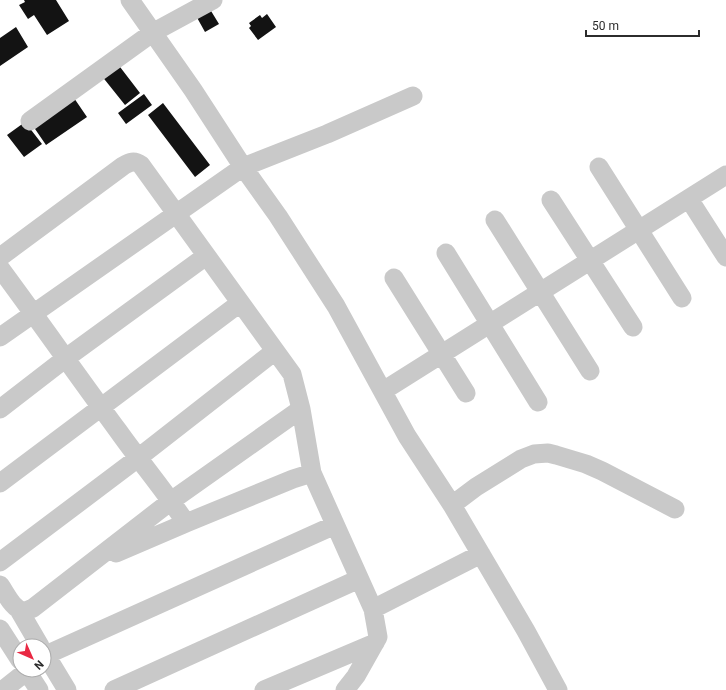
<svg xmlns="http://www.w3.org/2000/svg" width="726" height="690" font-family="Roboto,sans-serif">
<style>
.building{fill:#131313}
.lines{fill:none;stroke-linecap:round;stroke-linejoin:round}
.minor{stroke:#c9c9c9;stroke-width:19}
</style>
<rect width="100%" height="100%" fill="#fff"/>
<path class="building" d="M24 0H56L69 21 47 35 34 15 28 19 19 5 25 2Z
M208 6 219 24 205 32 195 14Z
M267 14 276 27 258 40 249 28 251 26 249 23 260 15 262 18Z
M16 27 28 47 0 66V38Z
M117 63 140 93 125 105 101 75Z
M144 94 152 105 126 124 118 113Z
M74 98 87 117 46 145 33 126Z
M163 103 210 165 195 177 148 115Z
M25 122 42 144 24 157 7 135Z"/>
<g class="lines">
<path class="minor" d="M130 0 193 90 243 167 278 216 336 306 407 436 452 505 526 631 558 690
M30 121 152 33 213 0
M599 167 682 298
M689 199 726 257
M551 200 633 327
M495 220 590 371
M446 253 538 402
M0 257 123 166C130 162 134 160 141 165L292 374 301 409 171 501 33 608 24 612C12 608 7 595 0 585
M0 268C40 322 79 378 119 432 141 463 165 491 186 523L293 479 312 473 301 409
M394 278 466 393
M0 337 243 167 327 134 413 96
M383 391 726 175
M0 409 66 358 206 256
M312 473 373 609 481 554
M0 483 240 303
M452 505 476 487 521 459 534 454 548 453 556 455 586 464 602 471 675 509
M116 553 186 523
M0 562 138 458 275 351
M19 610 40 646
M0 629 20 660
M44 652 67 690
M46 655 335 525
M26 670 39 690
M3 690 27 671
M114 690 359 579
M264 690 375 643
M345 690 356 676 378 637 373 609"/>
</g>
<g transform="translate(32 658) rotate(135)"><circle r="19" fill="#ffffff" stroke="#ababab"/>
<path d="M0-3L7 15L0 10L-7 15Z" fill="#e92843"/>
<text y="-6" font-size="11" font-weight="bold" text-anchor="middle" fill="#2c2c2c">N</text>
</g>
<path d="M586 30v6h113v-6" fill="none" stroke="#2c2c2c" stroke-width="2"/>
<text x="592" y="30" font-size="12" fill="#2c2c2c" stroke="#ffffff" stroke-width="3" paint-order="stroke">50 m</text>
</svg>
